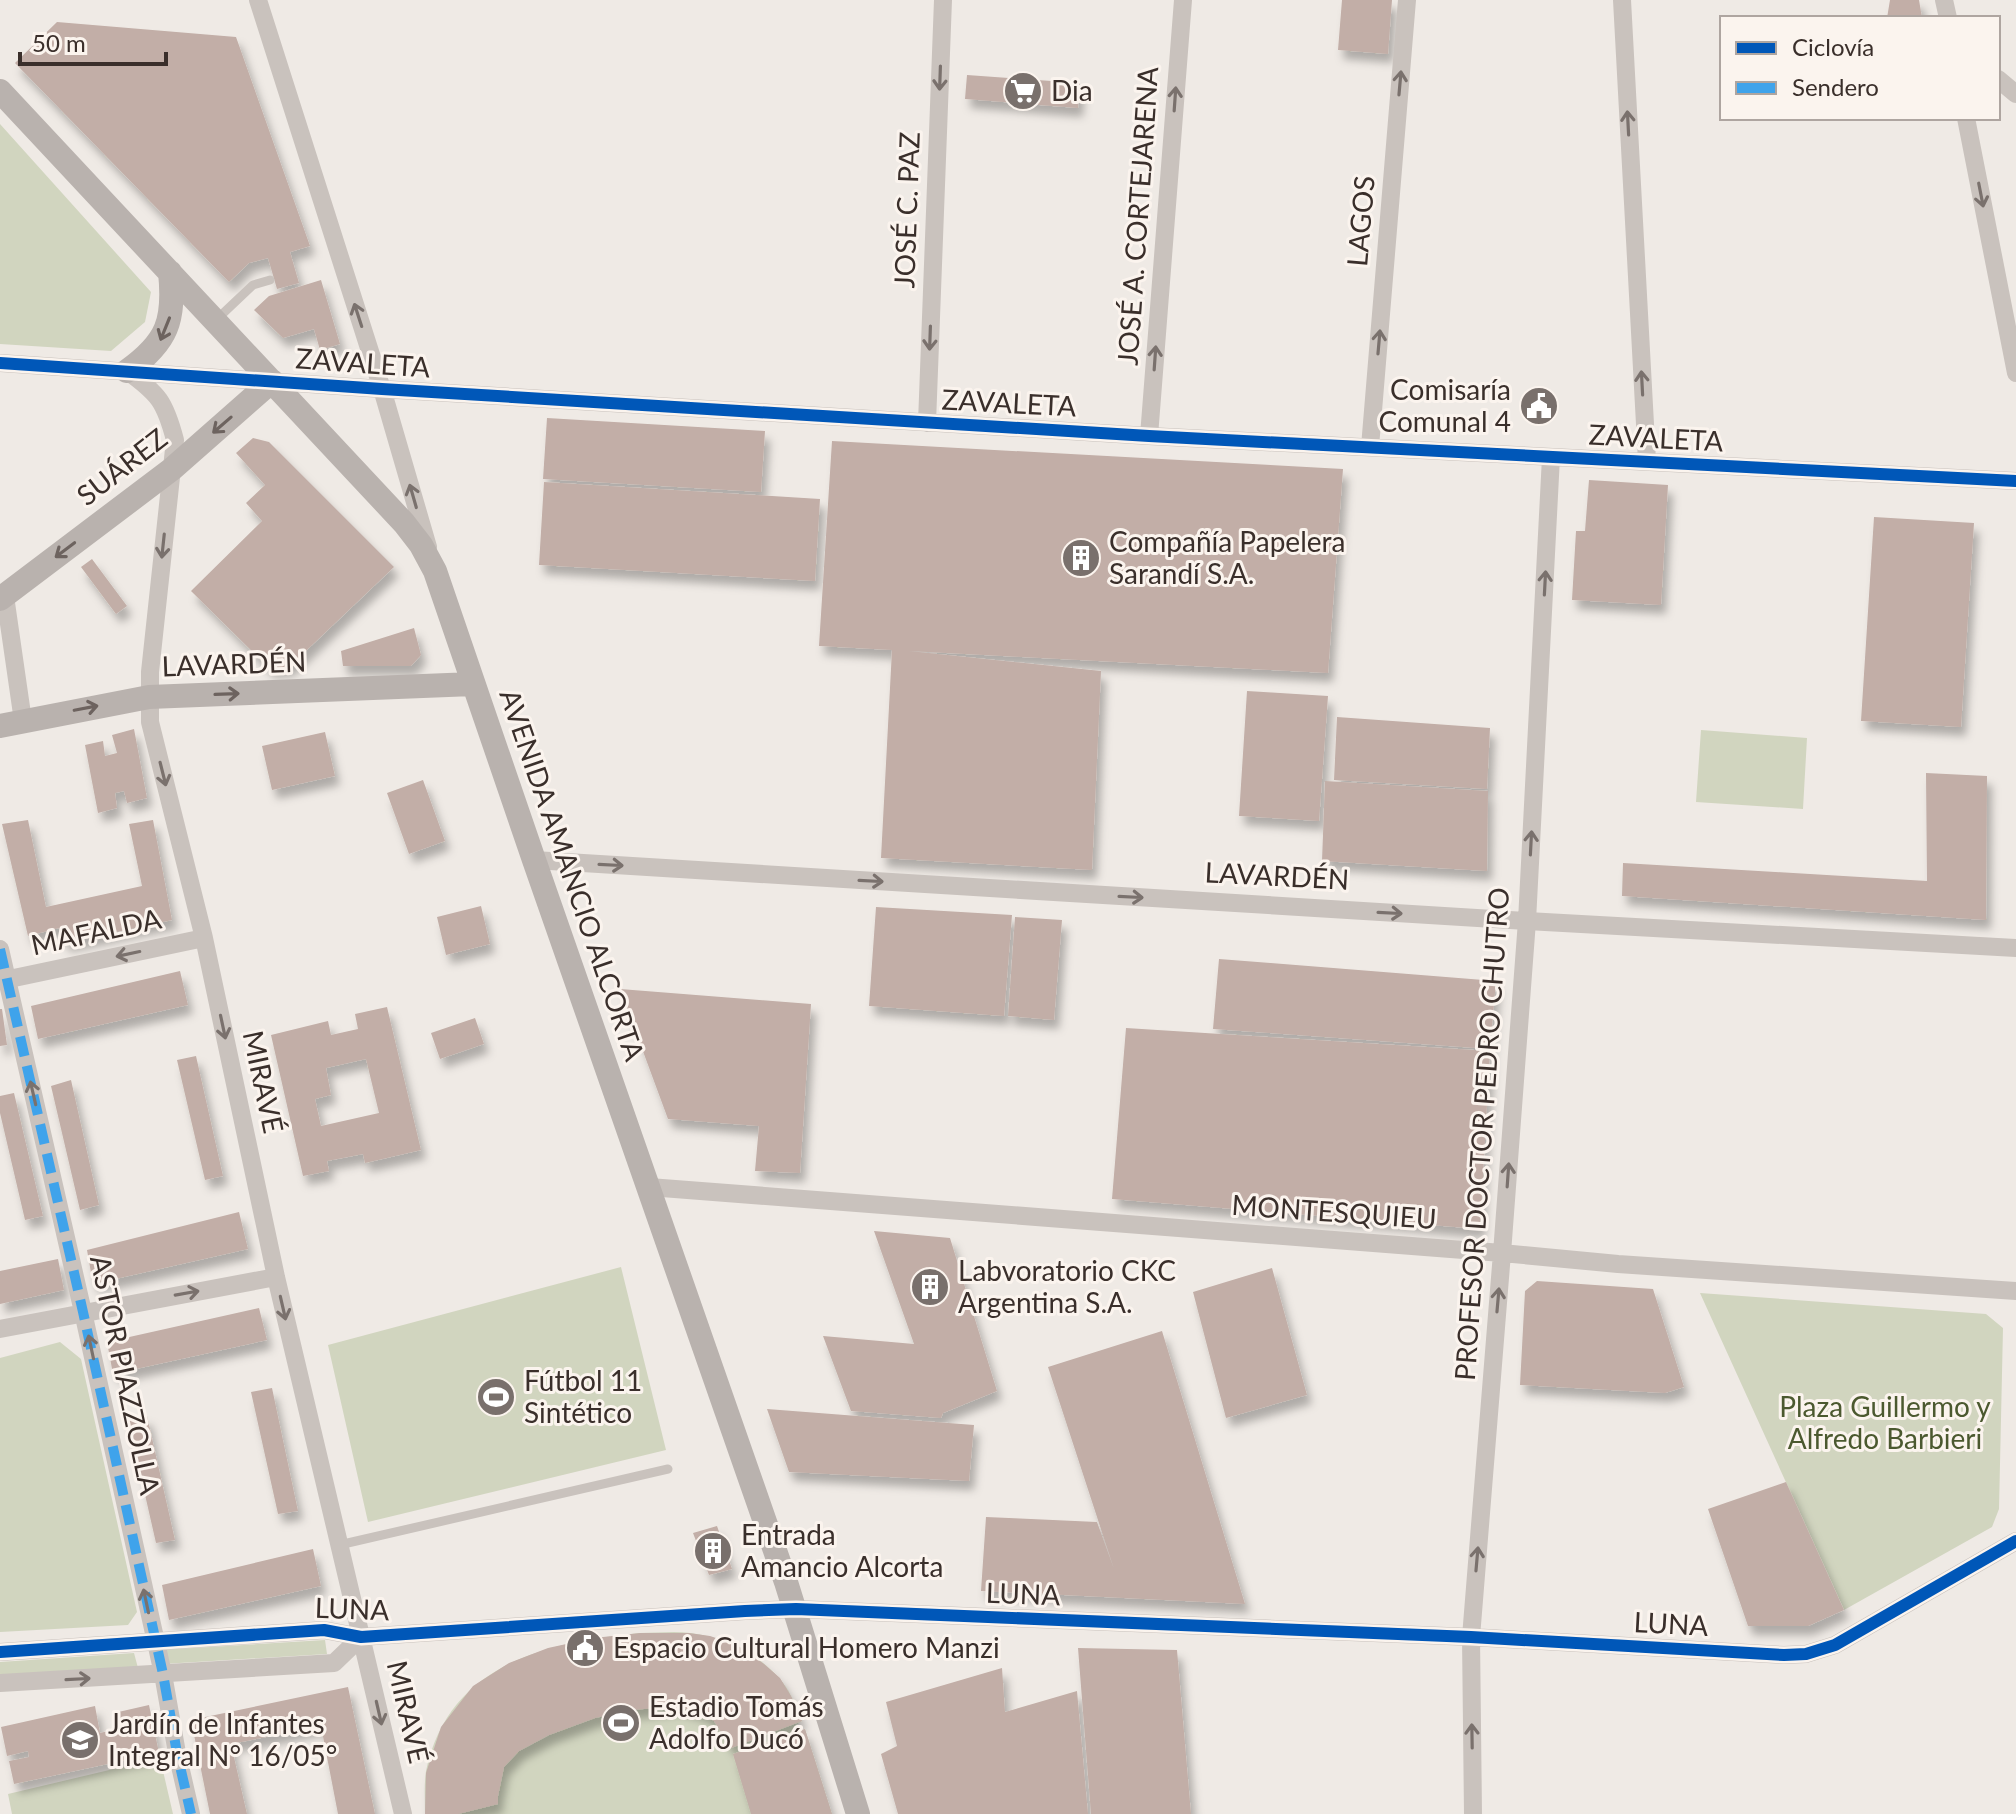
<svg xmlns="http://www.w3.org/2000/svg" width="2016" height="1814" font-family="Lato,sans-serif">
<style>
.green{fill:#d1d5bf}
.building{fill:#c2aea7;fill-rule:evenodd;filter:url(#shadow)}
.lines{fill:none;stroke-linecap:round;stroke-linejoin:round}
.lane{stroke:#c9c2bd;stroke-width:9}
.street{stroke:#c9c2bd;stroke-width:18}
.secondary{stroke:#b9b2ae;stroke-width:24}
.quiet{stroke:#3fa3eb;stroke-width:10;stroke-dasharray:20 10;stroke-linecap:butt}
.cycleway-casing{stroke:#fbf4ee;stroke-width:17}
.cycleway{stroke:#0057b8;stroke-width:12}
.oneway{stroke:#7a716d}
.oneway2{stroke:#6d635f}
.labels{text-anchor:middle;stroke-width:6;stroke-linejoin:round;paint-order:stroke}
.poi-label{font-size:28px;fill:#3a2f2b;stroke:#fbf4ee;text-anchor:start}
.street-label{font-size:28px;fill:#3a2f2b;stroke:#fbf4ee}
.park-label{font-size:28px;fill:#4b592f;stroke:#fbf4ee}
</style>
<defs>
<filter id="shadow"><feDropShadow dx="5" dy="9" stdDeviation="4" flood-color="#0004"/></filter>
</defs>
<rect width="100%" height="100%" fill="#efeae5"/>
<path class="green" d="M0 124 151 292 145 322 111 351 0 344Z
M1701 730 1807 738 1803 809 1696 802Z
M621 1267 666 1450 368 1522 328 1345Z
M1700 1293 1986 1314 2003 1328 1999 1509 1992 1527 1844 1610Z
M60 1342 81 1359 137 1612 128 1625 0 1632V1358Z
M640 1633C657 1633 674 1631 690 1633 723 1637 756 1652 778 1677 790 1689 796 1706 802 1721L796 1725 798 1732 805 1729 832 1814H425C425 1800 424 1784 426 1771 449 1663 546 1643 640 1633Z
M325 1640 327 1654 163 1664 160 1650Z
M134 1653 138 1668 0 1678V1662Z
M160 1758 173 1814H12L8 1794Z"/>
<path class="building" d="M1342 0H1392L1388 54 1338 50Z
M1890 0H1919L1922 18H1887Z
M57 22 236 37 310 246 290 252 299 283 277 289 268 258 249 263 229 282 15 63Z
M967 75 1080 83 1078 108 965 99Z
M321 280 340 344 320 350 314 329 283 338 254 310 269 296Z
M547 418 765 431 761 492 543 479Z
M253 438 269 442 394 567 289 667 270 669 191 591 262 521 246 503 265 485 236 453Z
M832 441 1343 469 1328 673 909 651 1101 671 1092 870 881 858 892 650 819 646Z
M1589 480 1668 485 1661 605 1572 600 1576 531H1585Z
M544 482 820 499 815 581 539 565Z
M1874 517 1974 523 1961 727 1861 721Z
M92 559 127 606 116 614 81 567Z
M414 628 421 655 411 666H343L341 651Z
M1247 691 1328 696 1319 821 1239 816Z
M1337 717 1490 728 1487 789 1334 780Z
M134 729 147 798 127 803 124 791 115 793 117 808 98 813 85 745 103 741 105 756 117 753 112 735Z
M325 732 335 776 272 790 262 746Z
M1926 773 1987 776 1986 920 1622 896 1623 863 1927 881Z
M423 780 445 841 409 854 387 793Z
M1325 781 1488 791 1487 871 1322 861Z
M28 820 46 907 142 886 129 824 153 820 172 920 65 943 59 928 28 936 2 824Z
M481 906 490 944 446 955 437 917Z
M876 907 1012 915 1004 1016 869 1006Z
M1015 917 1062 920 1054 1020 1008 1016Z
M1219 959 1496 981 1490 1049 1213 1029Z
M180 971 188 1005 38 1039 31 1006Z
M620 989 811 1004 800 1173 755 1171 759 1126 668 1119Z
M387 1007 421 1150 365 1163 363 1154 327 1161 329 1171 303 1176 271 1035 328 1021 331 1035 358 1029 355 1014ZM366 1059 379 1113 321 1126 315 1099 331 1095 326 1068Z
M0 1009H2L7 1045 0 1046Z
M475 1018 484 1044 440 1059 431 1033Z
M1126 1028 1490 1051 1480 1229 1112 1199Z
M196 1056 223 1176 205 1180 177 1060Z
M71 1080 99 1205 80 1210 51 1086Z
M14 1093 43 1216 25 1220 0 1113V1096Z
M239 1212 248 1249 93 1284 87 1250Z
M874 1231 950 1238 997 1391 943 1413 941 1418 851 1411 823 1336 914 1344Z
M58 1259 64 1290 0 1304V1271Z
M1272 1268 1307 1395 1226 1418 1193 1292Z
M1537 1281 1653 1289 1684 1387 1665 1393 1520 1385 1525 1291Z
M259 1308 267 1340 113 1374 107 1342Z
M1162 1331 1245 1604 981 1591 986 1517 1097 1522 1114 1569 1048 1367Z
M272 1388 298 1511 278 1514 251 1392Z
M767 1409 974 1425 969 1481 789 1472Z
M147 1416 175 1540 156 1543 128 1420Z
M1786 1482 1844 1610 1808 1626H1748L1708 1509Z
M717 1526 732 1569 709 1575 693 1533Z
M313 1549 321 1586 169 1620 162 1585Z
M640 1633H689L710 1636 737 1645 764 1664 780 1678 791 1696 802 1721 731 1748 714 1721 702 1713 676 1706 633 1710 595 1718 549 1735 519 1751 504 1767 498 1796V1804L458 1814H425L426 1773 441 1727 473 1686 509 1663 548 1648 594 1638Z
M1078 1648 1177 1650 1191 1814H1091Z
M1002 1668 1005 1712 1077 1691 1088 1814H898L881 1754 897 1746 886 1702Z
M348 1687 375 1814H338L321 1726 231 1744 247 1814H210L191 1720Z
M149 1705 159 1753 14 1784 9 1761 29 1757 28 1751 7 1756 1 1727 95 1706 100 1733 117 1729 114 1713Z
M805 1729 832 1814H751L733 1754Z"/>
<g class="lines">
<path class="lane" d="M216 320 253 285 270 280
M339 1545 668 1469"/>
<path class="street" d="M258 0 382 389 428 547
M1622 0 1647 461
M1944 0 1948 18
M1998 79 2016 94
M1966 118 2016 373
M0 363 382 389 1149 436 2016 481
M127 371C159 394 165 402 175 440L150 672V722L204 938 276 1277 403 1814
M927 423 943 0
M1149 436 1183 0
M1370 447 1407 0
M5 596 23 721
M534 860 1527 921 2016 948
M0 949 83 1312 163 1674 177 1753 191 1814
M0 981 204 938
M649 1187 1502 1253 1618 1264 2016 1291
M0 1329 276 1277
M0 1652 324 1630 361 1637 745 1611 796 1609 1471 1637 1784 1655 1806 1654 1835 1645 2016 1541
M0 1683 334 1663 361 1637
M1473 1814 1471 1637 1502 1253 1527 921 1551 457"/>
<path class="secondary" d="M0 91 404 523 421 545 435 571 534 860 786 1582 858 1814
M127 371C168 342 175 320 170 272
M0 599 172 469 272 381
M0 726 149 697 473 684"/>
<path class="quiet" d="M0 949 83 1312 163 1674 177 1753 191 1814"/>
<g class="cycleway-casing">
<path id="cycleway" d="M0 363 382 389 1149 436 2016 481
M0 1652 324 1630 361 1637 745 1611 796 1609 1471 1637 1784 1655 1806 1654 1835 1645 2016 1541"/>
</g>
<use href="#cycleway" class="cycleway"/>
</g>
<defs><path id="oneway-shaft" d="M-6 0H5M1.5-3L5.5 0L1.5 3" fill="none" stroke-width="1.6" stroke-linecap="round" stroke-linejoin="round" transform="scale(2)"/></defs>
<g class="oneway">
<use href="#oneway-shaft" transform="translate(940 78) rotate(92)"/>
<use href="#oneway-shaft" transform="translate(1400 83) rotate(-85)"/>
<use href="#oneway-shaft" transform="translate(1175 99) rotate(-86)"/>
<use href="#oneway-shaft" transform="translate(1628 123) rotate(-93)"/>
<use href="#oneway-shaft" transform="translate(1981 195) rotate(79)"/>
<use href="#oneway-shaft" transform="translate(358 315) rotate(-108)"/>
<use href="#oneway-shaft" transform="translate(930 338) rotate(92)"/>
<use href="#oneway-shaft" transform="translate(1379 342) rotate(-85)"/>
<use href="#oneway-shaft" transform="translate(1155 358) rotate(-86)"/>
<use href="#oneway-shaft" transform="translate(1642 383) rotate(-93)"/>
<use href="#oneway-shaft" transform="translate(413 496) rotate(-106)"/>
<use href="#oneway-shaft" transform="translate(163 546) rotate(96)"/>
<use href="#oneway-shaft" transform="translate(1545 583) rotate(-87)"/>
<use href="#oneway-shaft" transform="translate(163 774) rotate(76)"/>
<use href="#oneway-shaft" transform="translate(1531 843) rotate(-87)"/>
<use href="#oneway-shaft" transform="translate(611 865) rotate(3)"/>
<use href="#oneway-shaft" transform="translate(871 881) rotate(3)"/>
<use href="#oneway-shaft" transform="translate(1131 897) rotate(3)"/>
<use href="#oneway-shaft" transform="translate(1390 913) rotate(3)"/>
<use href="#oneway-shaft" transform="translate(128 954) rotate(168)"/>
<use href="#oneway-shaft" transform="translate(223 1027) rotate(78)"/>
<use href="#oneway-shaft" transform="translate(33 1093) rotate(-103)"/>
<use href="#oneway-shaft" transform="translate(1508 1175) rotate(-86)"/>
<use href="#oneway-shaft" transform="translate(187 1293) rotate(-10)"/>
<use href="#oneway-shaft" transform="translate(1498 1300) rotate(-85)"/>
<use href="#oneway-shaft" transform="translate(283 1308) rotate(77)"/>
<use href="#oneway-shaft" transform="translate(91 1347) rotate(-102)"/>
<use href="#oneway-shaft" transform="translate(1477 1559) rotate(-85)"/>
<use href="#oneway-shaft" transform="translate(146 1601) rotate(-102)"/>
<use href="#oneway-shaft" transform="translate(78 1679) rotate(-3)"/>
<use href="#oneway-shaft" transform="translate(379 1713) rotate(77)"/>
<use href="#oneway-shaft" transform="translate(1472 1736) rotate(-91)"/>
</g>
<g class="oneway2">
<use href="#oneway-shaft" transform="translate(165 329) rotate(112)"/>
<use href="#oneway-shaft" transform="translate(222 425) rotate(139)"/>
<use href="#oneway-shaft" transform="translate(65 550) rotate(143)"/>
<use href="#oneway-shaft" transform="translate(227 694) rotate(-2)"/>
<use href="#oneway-shaft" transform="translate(86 708) rotate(-11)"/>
</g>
<defs>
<g id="supermarket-disc" transform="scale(2)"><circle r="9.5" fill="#79706c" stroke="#fbf4ee"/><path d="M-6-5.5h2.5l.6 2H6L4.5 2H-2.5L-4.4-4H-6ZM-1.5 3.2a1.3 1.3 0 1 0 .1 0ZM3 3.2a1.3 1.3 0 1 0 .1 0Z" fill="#fff"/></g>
<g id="civic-disc" transform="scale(2)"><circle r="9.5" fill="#79706c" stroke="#fbf4ee"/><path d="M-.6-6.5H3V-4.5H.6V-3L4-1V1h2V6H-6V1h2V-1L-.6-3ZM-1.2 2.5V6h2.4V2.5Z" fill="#fff"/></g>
<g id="building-disc" transform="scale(2)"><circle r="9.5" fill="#79706c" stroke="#fbf4ee"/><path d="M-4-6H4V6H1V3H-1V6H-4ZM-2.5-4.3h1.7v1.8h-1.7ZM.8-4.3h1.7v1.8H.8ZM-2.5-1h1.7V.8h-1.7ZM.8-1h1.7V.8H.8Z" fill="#fff"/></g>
<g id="stadium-disc" transform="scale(2)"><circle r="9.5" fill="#79706c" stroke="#fbf4ee"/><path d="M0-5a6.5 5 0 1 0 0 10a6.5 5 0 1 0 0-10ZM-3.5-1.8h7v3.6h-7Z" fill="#fff"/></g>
<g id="school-disc" transform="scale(2)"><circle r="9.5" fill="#79706c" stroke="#fbf4ee"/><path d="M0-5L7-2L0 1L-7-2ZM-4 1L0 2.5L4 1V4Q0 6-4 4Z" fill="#fff"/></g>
</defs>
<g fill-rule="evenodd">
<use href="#supermarket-disc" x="1023" y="91"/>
<use href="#civic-disc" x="1539" y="406"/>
<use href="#building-disc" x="1081" y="558"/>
<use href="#building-disc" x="930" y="1287"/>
<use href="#stadium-disc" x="496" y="1397"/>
<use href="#building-disc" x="713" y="1551"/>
<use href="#civic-disc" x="585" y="1648"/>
<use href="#stadium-disc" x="621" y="1723"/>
<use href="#school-disc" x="80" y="1740"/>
</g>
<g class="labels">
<g class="poi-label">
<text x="1051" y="101">Dia</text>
<text x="1511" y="400" text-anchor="end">Comisaría<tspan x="1511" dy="32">Comunal 4</tspan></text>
<text x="1109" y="552">Compañía Papelera<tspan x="1109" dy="32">Sarandí S.A.</tspan></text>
<text x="958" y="1281">Labvoratorio CKC<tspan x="958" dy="32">Argentina S.A.</tspan></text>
<text x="524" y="1391">Fútbol 11<tspan x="524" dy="32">Sintético</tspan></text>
<text x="741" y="1545">Entrada<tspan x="741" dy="32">Amancio Alcorta</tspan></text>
<text x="613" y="1658">Espacio Cultural Homero Manzi</text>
<text x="649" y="1717">Estadio Tomás<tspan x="649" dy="32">Adolfo Ducó</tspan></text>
<text x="108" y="1734">Jardín de Infantes<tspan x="108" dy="32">Integral N° 16/05°</tspan></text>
</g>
<g class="street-label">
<text transform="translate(907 210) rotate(-88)" y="10">JOSÉ C. PAZ</text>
<text transform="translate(1138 216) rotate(-86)" y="10">JOSÉ A. CORTEJARENA</text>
<text transform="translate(1361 221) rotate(-85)" y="10">LAGOS</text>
<text transform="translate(363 363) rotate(4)" y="10">ZAVALETA</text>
<text transform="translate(1009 403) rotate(3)" y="10">ZAVALETA</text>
<text transform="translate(1656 438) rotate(3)" y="10">ZAVALETA</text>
<text transform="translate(122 467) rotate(-38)" y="10">SUÁREZ</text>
<text transform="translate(234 664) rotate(-2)" y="10">LAVARDÉN</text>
<text transform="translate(572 875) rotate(71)" y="10">AVENIDA AMANCIO ALCORTA</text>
<text transform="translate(1277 876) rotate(3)" y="10">LAVARDÉN</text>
<text transform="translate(96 932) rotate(-12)" y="10">MAFALDA</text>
<text transform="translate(263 1082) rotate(78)" y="10">MIRAVÉ</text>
<text transform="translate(1482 1134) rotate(-86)" y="10">PROFESOR DOCTOR PEDRO CHUTRO</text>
<text transform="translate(1334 1212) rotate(4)" y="10">MONTESQUIEU</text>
<text transform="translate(125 1375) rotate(78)" y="10">ASTOR PIAZZOLLA</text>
<text transform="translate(1023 1594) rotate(2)" y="10">LUNA</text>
<text transform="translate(352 1609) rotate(2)" y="10">LUNA</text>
<text transform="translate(1671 1624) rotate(3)" y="10">LUNA</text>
<text transform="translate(408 1712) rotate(77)" y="10">MIRAVÉ</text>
</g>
<g class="park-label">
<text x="1885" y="1417">Plaza Guillermo y<tspan x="1885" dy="32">Alfredo Barbieri</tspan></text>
</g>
</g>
<rect x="1720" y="16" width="280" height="104" fill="#fbf4ee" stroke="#aea5a0" stroke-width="2"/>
<rect x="1736" y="42" width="40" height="12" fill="#0057b8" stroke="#aea5a0" stroke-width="2"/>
<text x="1792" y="56" font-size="24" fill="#3a2f2b">Ciclovía</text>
<rect x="1736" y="82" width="40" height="12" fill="#3fa3eb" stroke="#aea5a0" stroke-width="2"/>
<text x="1792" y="96" font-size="24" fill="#3a2f2b">Sendero</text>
<path d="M20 52v12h146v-12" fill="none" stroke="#3a2f2b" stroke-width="4"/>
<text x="32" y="52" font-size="24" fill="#3a2f2b" stroke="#fbf4ee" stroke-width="6" paint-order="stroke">50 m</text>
</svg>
